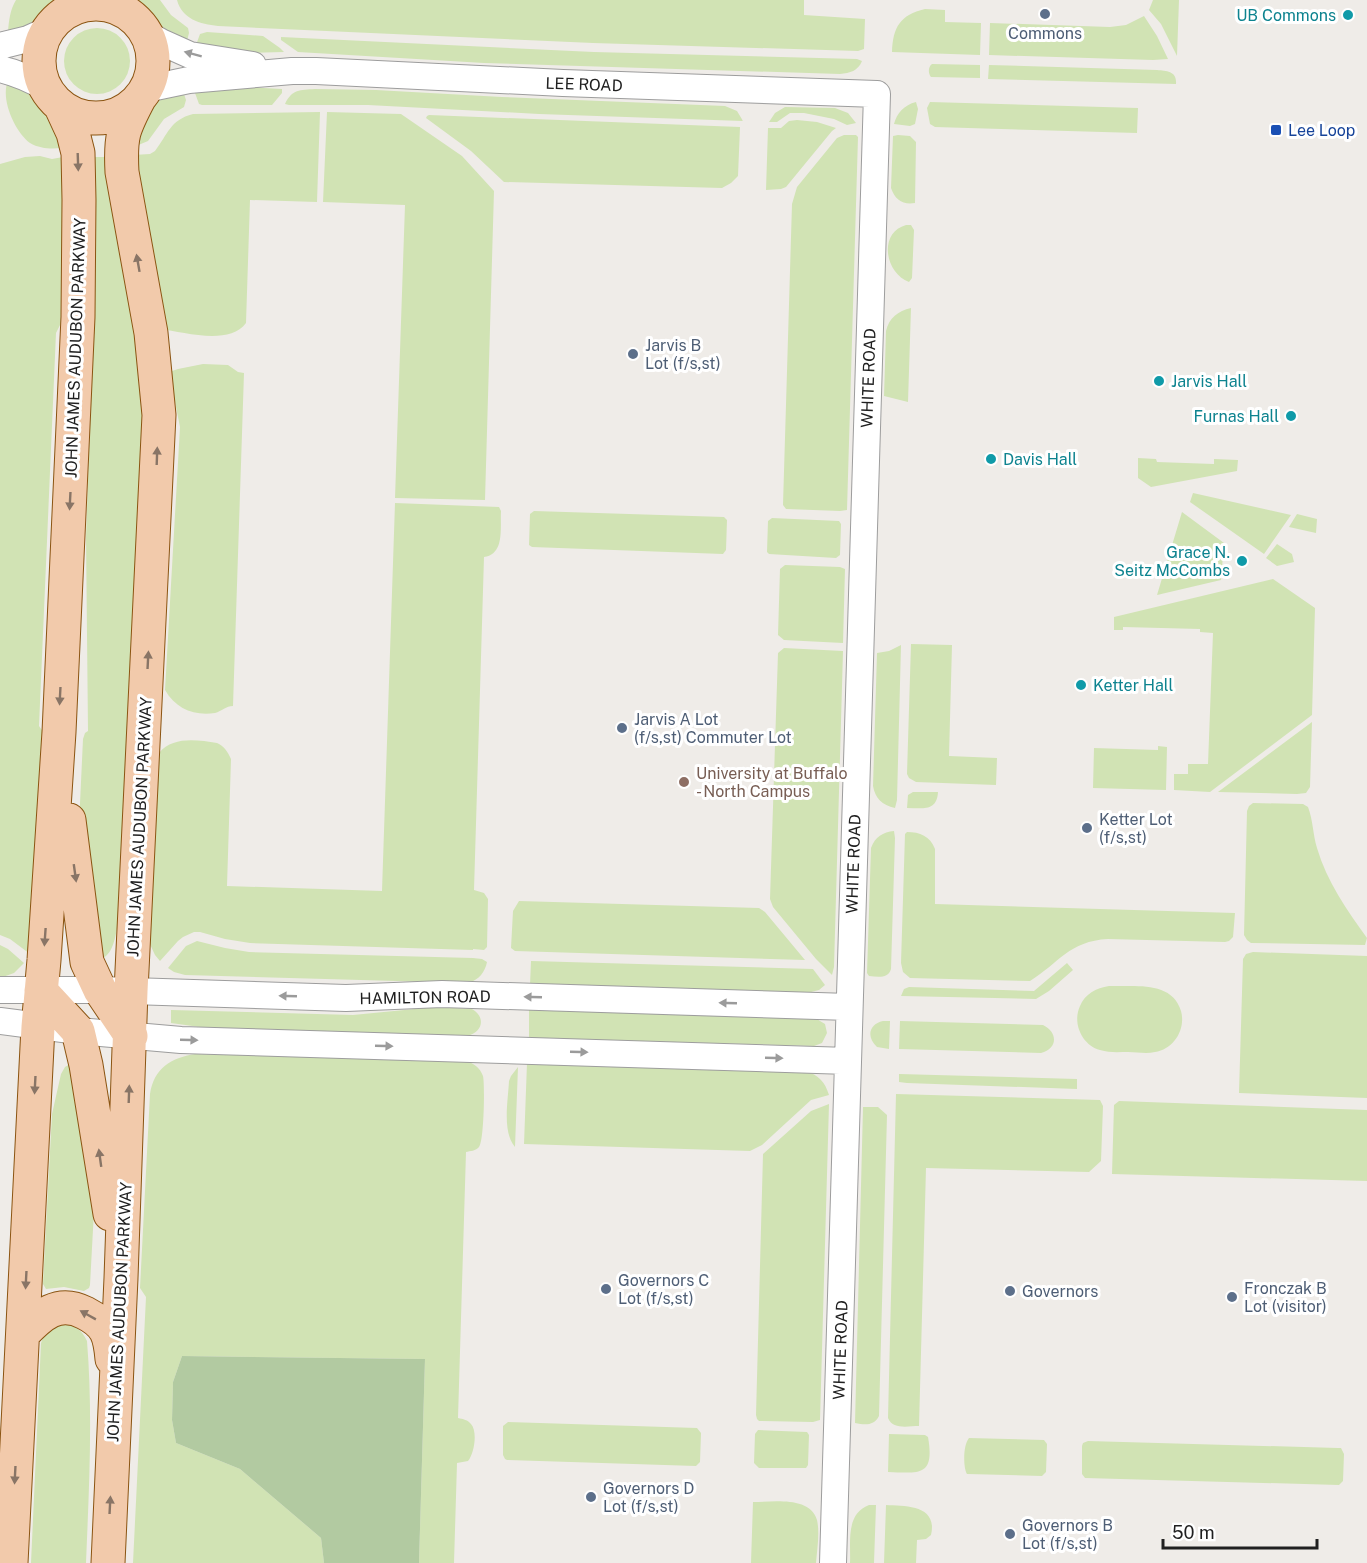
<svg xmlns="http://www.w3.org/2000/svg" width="1367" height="1563" font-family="'Public Sans',sans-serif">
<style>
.grass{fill:#d1e3b4}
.forest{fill:#b2caa1}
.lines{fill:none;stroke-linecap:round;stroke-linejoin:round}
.minor-casing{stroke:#9d9d9d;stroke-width:28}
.major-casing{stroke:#8b5411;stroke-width:35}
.minor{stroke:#fff;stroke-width:26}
.major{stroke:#f2caab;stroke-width:33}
.oneway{fill:#9b9b9b}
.oneway2{fill:#897566}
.service-dot{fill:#5c6f8a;stroke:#fff;stroke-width:2}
.culture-dot{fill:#0f9aa8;stroke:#fff;stroke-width:2}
.transit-dot{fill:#1a4fb4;stroke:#fff;stroke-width:2}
.education-dot{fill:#8d6e63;stroke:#fff;stroke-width:2}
.labels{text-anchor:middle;stroke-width:6;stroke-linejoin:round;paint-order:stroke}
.culture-label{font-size:16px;fill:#0d838f;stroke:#fff;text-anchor:end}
.service-label{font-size:16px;fill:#4e5e75;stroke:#fff;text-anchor:start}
.street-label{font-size:16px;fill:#202020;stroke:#fff}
.transit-label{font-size:16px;fill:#164399;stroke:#fff;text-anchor:start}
.education-label{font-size:16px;fill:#785e54;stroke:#fff;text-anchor:start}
</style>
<rect width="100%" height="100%" fill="#efece8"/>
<path class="grass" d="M16 0H54C42 21 30 25 8 32 9 20 10 10 16 0Z
M137 0H160L171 15 188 28 189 33 187 41 163 29Z
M177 0H804V15L865 19 864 49 858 51 593 43 218 26C200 24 182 19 177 0Z
M1153 0H1179L1177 56 1161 24 1149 10Z
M925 9 945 10V22L981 23 980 55 892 52C893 27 900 15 925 9Z
M1144 16 1157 36 1168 59 1153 60 989 55 990 23 1110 27 1126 25Z
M64 61a33 33 0 1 1 66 0a33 33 0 1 1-66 0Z
M207 32 263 36 280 48 284 52 241 53 196 45 200 34Z
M281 37 594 52 857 59 862 61C858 71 850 73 840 74L484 63 298 52 281 40Z
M932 64 980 65V78L931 77C928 73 928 67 932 64Z
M989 65 1157 70C1167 71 1177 71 1176 84L988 79Z
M8 81C23 87 43 100 50 115 55 125 58 137 62 148 52 149 40 149 30 143 15 132 0 99 8 81Z
M243 87 282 89V93L272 105H202L199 104 195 93 196 89Z
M315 89 376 90 502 97 725 106 737 111 743 121 539 114 368 105H289L285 104C292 89 300 90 315 89Z
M183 91 186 100 184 107 164 119 148 141 136 146C147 109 144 101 183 91Z
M916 102 918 109 915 124 910 126 894 124C897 113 904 105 916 102Z
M930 102 1138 108 1137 133 935 127 930 124 927 108Z
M785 107 835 108 848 113 856 123 847 125 834 119 804 113H790L777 122H769L775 113Z
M320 112 317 202 250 200 246 323C229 346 184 332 160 329L133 155 150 154 155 151C168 134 170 120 193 114Z
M327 112 401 114 462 156 494 191 485 500 395 498 405 205 323 202Z
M429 115 740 127 738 176 731 183 722 188 504 182 471 151 426 118 427 116Z
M797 120 817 122 836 128 832 131 786 187 781 189 766 190 768 128H781L789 121Z
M844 135H856L858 137 847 510 840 511 786 509 783 505 792 204 797 187 837 138Z
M898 135 910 136 916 142 915 203C903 205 895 200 891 188L893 136Z
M40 156 52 159 63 157 69 162 61 323 56 333 39 726 44 733 30 954 10 939 0 935V164L25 157Z
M85 157H112L138 317 143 431 118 924C115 937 114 952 102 959L79 825 83 739 85 733 88 731 86 538 92 366Z
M906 225H911L914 230 912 278 909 282C885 273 878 233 906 225Z
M911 308 908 402 884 396 886 331C889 318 898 311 911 308Z
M203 364 228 365 238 372 244 373 233 706C226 706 222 711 215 713 194 716 176 709 165 690L180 427 169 372 178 369Z
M1138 458 1156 459 1157 462 1214 464V459L1238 460 1237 471 1151 487 1138 478Z
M1193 493 1291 515 1264 554 1190 502Z
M395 503 499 507 501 511C500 528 505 554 484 557L474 890 484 893 488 899 487 947 484 950 473 949V950L250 943 225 939 200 932H194L183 937 178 941 160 961 155 955 148 940 159 753C173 736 197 740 217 743 224 746 228 752 231 759L227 886 382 891Z
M534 511 724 517 727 520 726 550 723 554 532 547 529 545 530 514Z
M1182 512 1224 543 1221 580 1157 595Z
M1297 514 1317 519 1316 533 1289 527Z
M772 518 839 521 841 524 840 555 836 558 769 554 767 552 768 521Z
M1277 544 1292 554 1294 562 1277 566 1266 558Z
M785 565 840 567 845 569 843 643 784 640 778 635 780 569Z
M1273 579 1315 608 1312 715 1210 792 1174 790V774H1188V764H1208L1213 633 1200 632V629L1123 627V630H1114V617Z
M911 644 952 645 949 756 997 758 996 785 916 782 909 778 907 774Z
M901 645 897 800 895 808C882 805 875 798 873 786L877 653 889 651Z
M784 648 843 651 834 967 832 975 816 959 773 907 770 899 778 653Z
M1312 722 1310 787 1306 793 1297 794 1218 792Z
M1158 746 1167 747 1166 790 1093 788 1094 748 1158 750Z
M913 792H938C937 812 922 808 907 808L908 795Z
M1253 803 1303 804 1308 807C1313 820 1313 835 1317 848 1327 882 1347 910 1367 938L1365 945 1251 943 1247 940 1244 935 1247 811 1249 806Z
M894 831 895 838 891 969C888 979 878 977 869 976L867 973 871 848C875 837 883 832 894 831Z
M907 832C920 832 930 836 935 849V904L1235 913 1233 937 1229 941 1225 942 1108 939C1069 941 1059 963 1030 981L910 978 903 972 901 963 905 834Z
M519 901 759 908 765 912 805 960 515 951 511 948 513 911Z
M197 941 225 948 249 952 473 958 482 959 487 962C485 972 479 980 468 983L185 975 174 972 168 968 186 946Z
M0 945 8 949 24 963 14 973 0 978Z
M1253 952 1367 956V1098L1239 1093 1243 959 1246 954Z
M531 961 813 969 825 985 819 990 807 993 530 985Z
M1067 963 1073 970 1049 991 1036 999 901 996 904 989 909 987 1034 991Z
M1109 986C1133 987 1172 980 1181 1011 1186 1029 1174 1049 1155 1052 1146 1054 1137 1052 1128 1052 1119 1052 1109 1053 1100 1050 1082 1045 1072 1023 1080 1006 1085 994 1096 988 1109 986Z
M435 1007 472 1009C486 1017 483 1032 467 1036L214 1029 171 1023V1010L353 1015Z
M529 1010 815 1018 825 1024 827 1033 822 1043 814 1046 529 1038Z
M883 1021H890L889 1049 877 1047C866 1037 869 1024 883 1021Z
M900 1021 1043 1025C1058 1032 1058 1049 1041 1053L899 1049Z
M195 1054 465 1061C474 1063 480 1068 483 1076 485 1084 484 1142 479 1147 476 1151 470 1151 466 1152L458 1418C463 1419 468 1420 471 1424 478 1432 474 1454 468 1461L457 1463 454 1563H419L425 1359 182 1356 173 1382 172 1420 176 1443 240 1469 321 1538 324 1563H133L146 1297 140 1288 150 1094C154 1068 171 1058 195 1054Z
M527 1063 805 1071C819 1075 825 1082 829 1095L811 1100 762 1145 750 1151 524 1144Z
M70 1064 96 1174 90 1285 89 1288 84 1291 64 1287 46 1289 43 1284 52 1114 61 1074 65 1067Z
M518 1067 515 1147C502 1132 508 1101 509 1081L511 1076Z
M899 1074 1077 1079V1089L907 1083 899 1082Z
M896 1094 1100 1100 1103 1106 1101 1161 1089 1172 926 1168 919 1426C908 1426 893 1430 888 1418Z
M1119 1101 1367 1110V1181L1112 1174 1114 1105Z
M829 1104 820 1420 813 1422 759 1421 757 1419 756 1415 763 1154 811 1111Z
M863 1107H878L887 1115 879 1416C874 1426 865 1425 855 1423Z
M63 1324C75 1325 82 1330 87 1341 93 1415 89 1489 86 1563H31L41 1343C45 1331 51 1329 63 1324Z
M508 1422 697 1428 701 1433 700 1462 696 1466 507 1460 505 1459 503 1455V1426Z
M758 1430 807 1432 809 1435 808 1465 806 1468H759L754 1463 755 1434Z
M889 1434 925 1435 928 1437C935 1477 919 1473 888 1472Z
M969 1438 1044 1440 1047 1444 1046 1472 1042 1476 967 1474C963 1467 963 1445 969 1438Z
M1088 1441 1338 1448H1341L1344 1454 1343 1481 1339 1485 1085 1478 1082 1474V1446L1083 1443Z
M753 1502C773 1502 810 1496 817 1520 820 1533 817 1550 816 1563H751Z
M869 1505H876L874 1563H850C851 1543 845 1514 869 1505Z
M886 1505C906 1506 938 1505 931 1535L926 1539 917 1540 916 1563H884Z"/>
<path class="forest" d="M182 1356 425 1359 419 1563H324L321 1538 240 1469 176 1443 172 1420 173 1382Z"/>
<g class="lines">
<g class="minor-casing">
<path id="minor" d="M145 33 161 42 190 55 253 65
M0 46 28 39 50 29
M0 69C17 73 31 79 46 88
M146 89 189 80 292 71H316L563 83 877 94 833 1563
M0 990H100L346 998 442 994 849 1007
M0 1021 78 1031 181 1040 848 1061"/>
</g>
<g class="major-casing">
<path id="major" d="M39 61a57 57 0 1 1 114 0a57 57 0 1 1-114 0Z
M69 820 87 962 100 990 131 1036
M41 991 78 1031 86 1065 110 1214
M23 1334C41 1315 58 1299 85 1313 107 1324 110 1336 112 1359
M11 1563 38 1027 44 960 59 732 78 317 79 200 78 153 73 133 61 107
M108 1563 121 1278 131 991 159 415 151 333 122 172C120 136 123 129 140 97"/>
</g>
<use href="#minor" class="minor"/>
<use href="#major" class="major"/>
</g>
<defs><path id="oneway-solid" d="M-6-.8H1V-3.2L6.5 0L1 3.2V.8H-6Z" transform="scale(1.5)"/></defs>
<g class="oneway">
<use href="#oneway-solid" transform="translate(193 54) rotate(-165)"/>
<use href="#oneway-solid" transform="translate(288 996) rotate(-178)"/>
<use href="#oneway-solid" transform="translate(533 997) rotate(-178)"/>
<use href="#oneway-solid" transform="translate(728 1003) rotate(-178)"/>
<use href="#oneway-solid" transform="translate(189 1040) rotate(2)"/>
<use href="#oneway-solid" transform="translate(384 1046) rotate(2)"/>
<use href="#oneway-solid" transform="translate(579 1052) rotate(2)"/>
<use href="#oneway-solid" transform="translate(774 1058) rotate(2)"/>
</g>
<g class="oneway2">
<use href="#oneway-solid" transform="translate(78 162) rotate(88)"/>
<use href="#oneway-solid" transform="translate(138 263) rotate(-100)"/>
<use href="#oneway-solid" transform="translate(157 456) rotate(-88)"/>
<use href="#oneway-solid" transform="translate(70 501) rotate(93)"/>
<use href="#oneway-solid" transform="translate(148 660) rotate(-87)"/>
<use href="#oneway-solid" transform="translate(60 696) rotate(93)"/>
<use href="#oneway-solid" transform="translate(75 873) rotate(82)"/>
<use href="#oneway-solid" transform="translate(45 937) rotate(94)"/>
<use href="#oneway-solid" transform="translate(35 1085) rotate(93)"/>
<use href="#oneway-solid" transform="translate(129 1094) rotate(-88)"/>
<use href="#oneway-solid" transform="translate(100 1158) rotate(-98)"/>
<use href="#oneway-solid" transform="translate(26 1280) rotate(93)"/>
<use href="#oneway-solid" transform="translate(88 1315) rotate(-151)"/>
<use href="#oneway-solid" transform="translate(15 1475) rotate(93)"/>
<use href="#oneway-solid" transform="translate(110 1505) rotate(-87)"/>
</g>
<g class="service-dot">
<circle cx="1045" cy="14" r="6"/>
<circle cx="633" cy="354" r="6"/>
<circle cx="622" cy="728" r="6"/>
<circle cx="1087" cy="828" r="6"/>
<circle cx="606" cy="1289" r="6"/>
<circle cx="1010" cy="1291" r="6"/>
<circle cx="1232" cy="1297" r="6"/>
<circle cx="591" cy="1497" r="6"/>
<circle cx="1010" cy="1534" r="6"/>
</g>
<g class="culture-dot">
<circle cx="1348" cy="15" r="6"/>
<circle cx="1159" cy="381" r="6"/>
<circle cx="1291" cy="416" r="6"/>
<circle cx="991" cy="459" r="6"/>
<circle cx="1242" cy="561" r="6"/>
<circle cx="1081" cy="685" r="6"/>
</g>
<rect class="transit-dot" x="1270" y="124" width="12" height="12" rx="3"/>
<circle class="education-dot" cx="684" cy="782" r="6"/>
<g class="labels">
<g class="culture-label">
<text x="1336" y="21">UB Commons</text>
<text x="1171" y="387" text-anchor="start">Jarvis Hall</text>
<text x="1279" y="422">Furnas Hall</text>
<text x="1003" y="465" text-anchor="start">Davis Hall</text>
<text x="1230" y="558">Grace N.<tspan x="1230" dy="18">Seitz McCombs</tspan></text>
<text x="1093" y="691" text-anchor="start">Ketter Hall</text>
</g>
<g class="service-label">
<text x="1045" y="39" text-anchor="middle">Commons</text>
<text x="645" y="351">Jarvis B<tspan x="645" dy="18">Lot (f/s,st)</tspan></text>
<text x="634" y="725">Jarvis A Lot<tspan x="634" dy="18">(f/s,st) Commuter Lot</tspan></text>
<text x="1099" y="825">Ketter Lot<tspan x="1099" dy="18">(f/s,st)</tspan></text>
<text x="618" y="1286">Governors C<tspan x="618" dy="18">Lot (f/s,st)</tspan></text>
<text x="1244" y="1294">Fronczak B<tspan x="1244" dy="18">Lot (visitor)</tspan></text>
<text x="1022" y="1297">Governors</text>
<text x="603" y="1494">Governors D<tspan x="603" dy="18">Lot (f/s,st)</tspan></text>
<text x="1022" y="1531">Governors B<tspan x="1022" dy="18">Lot (f/s,st)</tspan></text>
</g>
<g class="street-label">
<text transform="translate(584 84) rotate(2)" y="6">LEE ROAD</text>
<text transform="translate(75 348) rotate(-88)" y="6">JOHN JAMES AUDUBON PARKWAY</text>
<text transform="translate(868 378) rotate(-88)" y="6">WHITE ROAD</text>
<text transform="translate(139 827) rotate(-87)" y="6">JOHN JAMES AUDUBON PARKWAY</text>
<text transform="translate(853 864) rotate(-88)" y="6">WHITE ROAD</text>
<text transform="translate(425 997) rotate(-1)" y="6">HAMILTON ROAD</text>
<text transform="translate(119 1312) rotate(-87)" y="6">JOHN JAMES AUDUBON PARKWAY</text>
<text transform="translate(840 1350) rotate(-88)" y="6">WHITE ROAD</text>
</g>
<g class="transit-label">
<text x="1288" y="136">Lee Loop</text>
</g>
<g class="education-label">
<text x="696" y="779">University at Buffalo<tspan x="696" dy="18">- North Campus</tspan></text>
</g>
</g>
<path d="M1163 1539v9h154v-9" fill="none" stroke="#202020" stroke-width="3"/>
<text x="1172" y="1539" font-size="18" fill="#202020" stroke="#ffffff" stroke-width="4.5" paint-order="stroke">50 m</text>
</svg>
